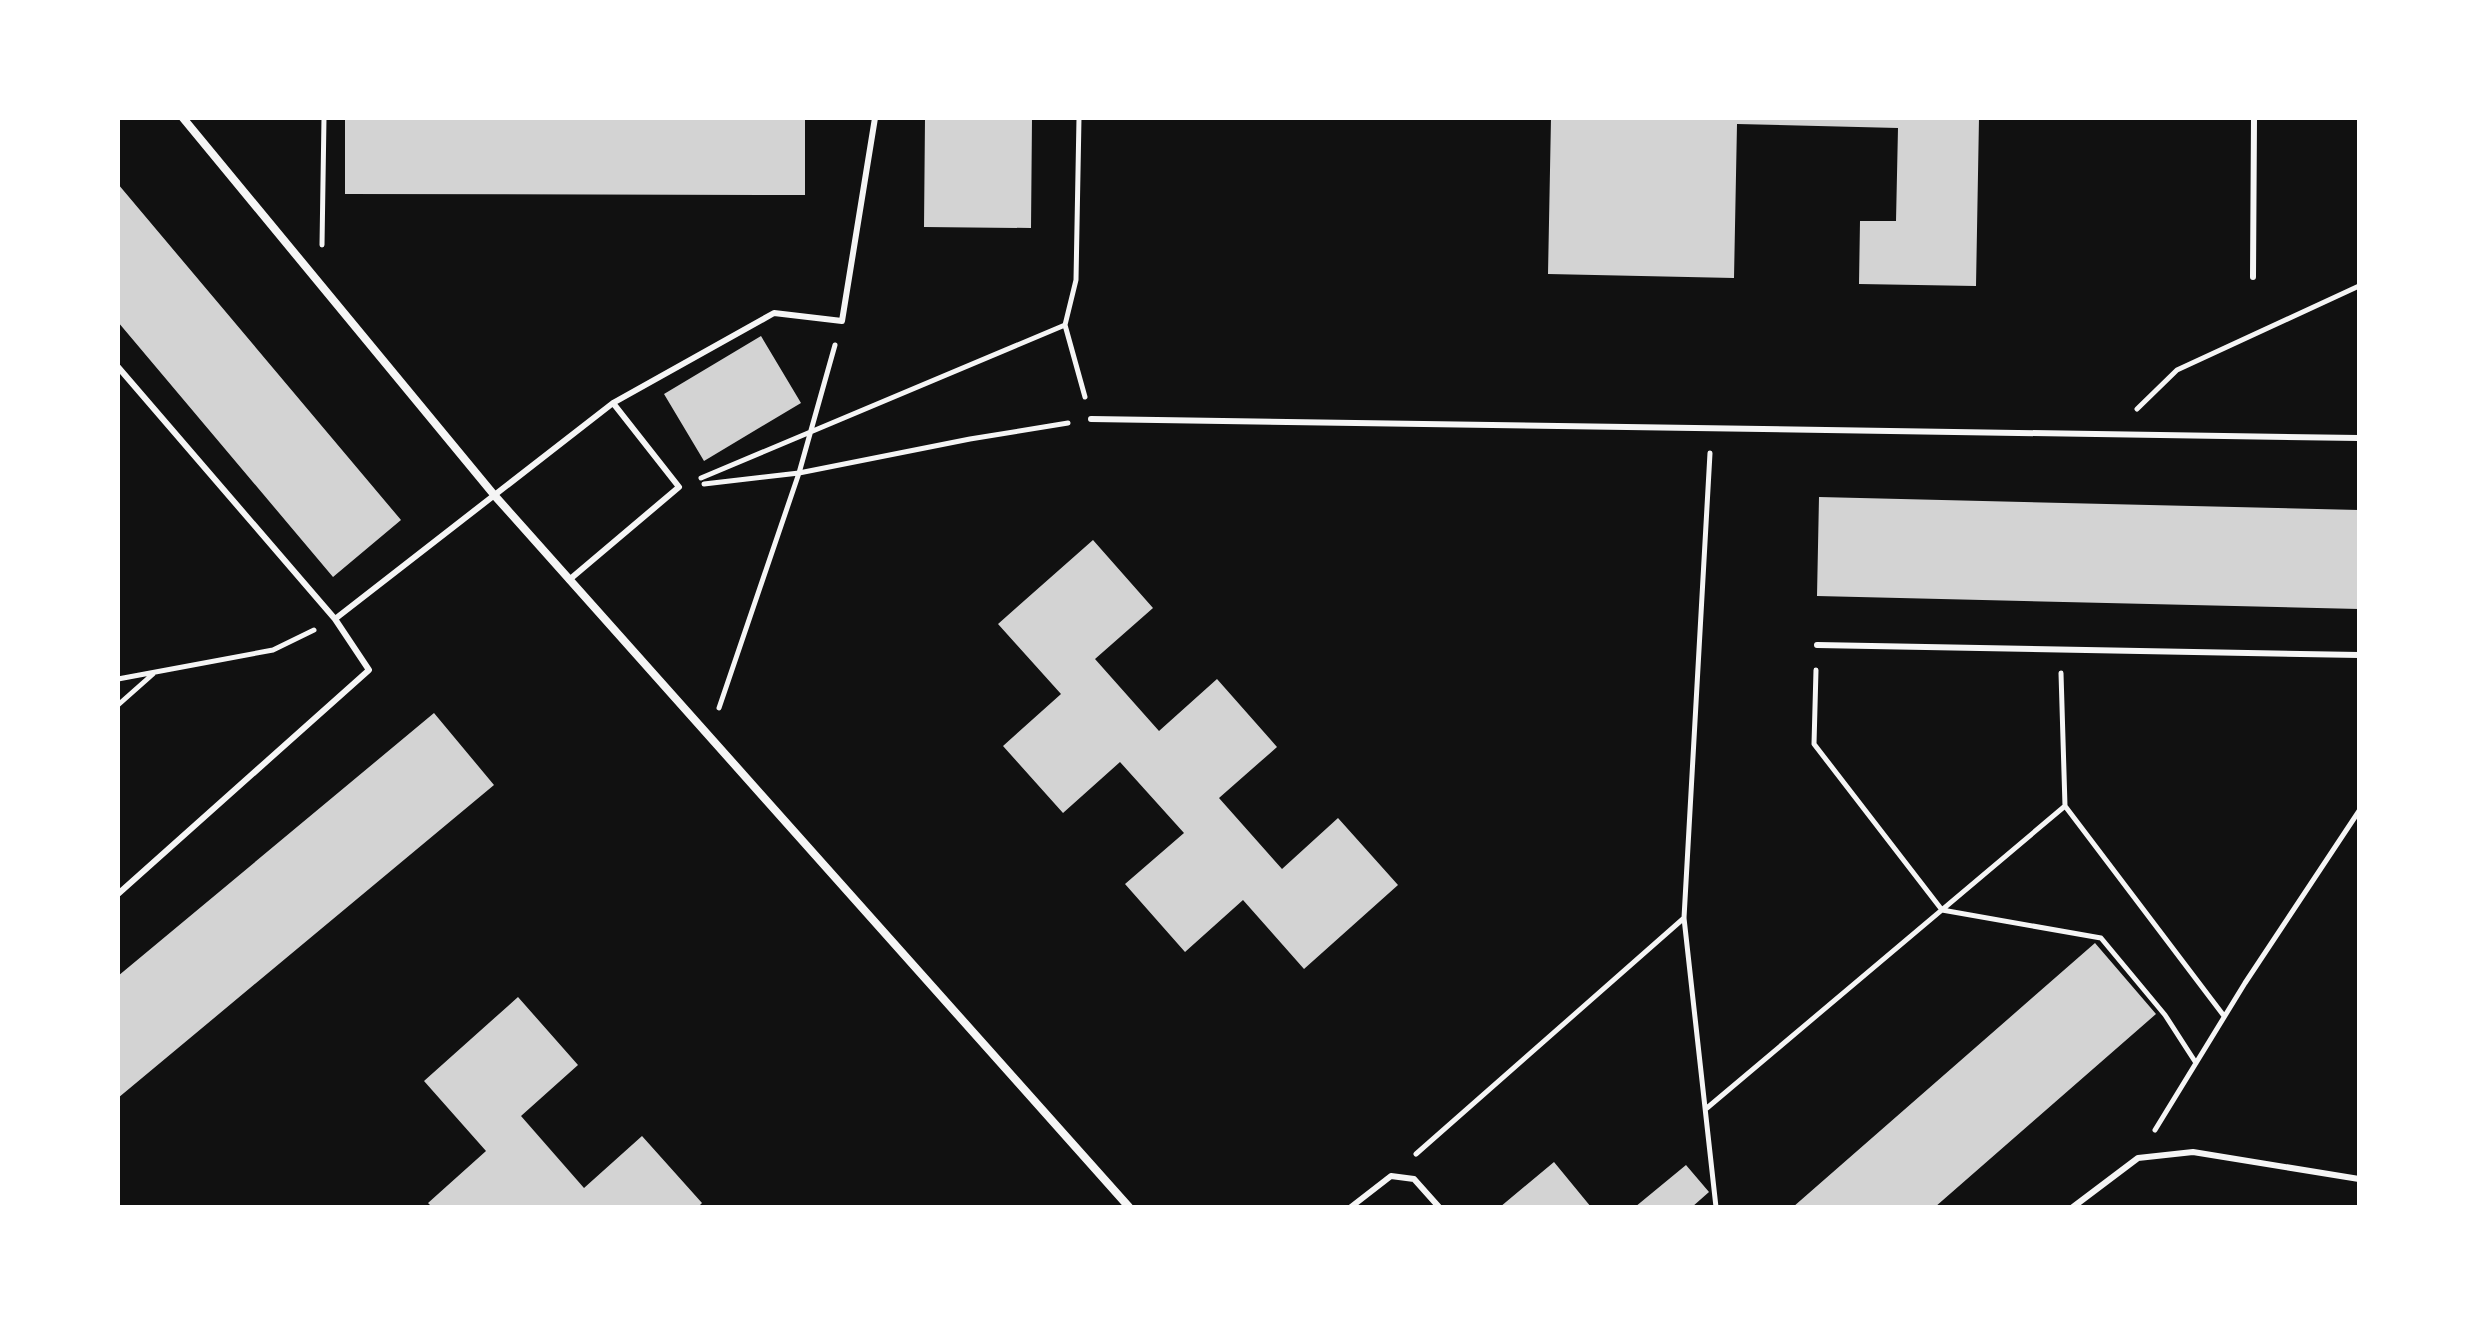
<svg xmlns="http://www.w3.org/2000/svg" width="2477" height="1325" font-family="Lato,sans-serif">
<style>
.building{fill:#d3d3d3}
.lines{fill:none;stroke-linecap:round;stroke-linejoin:round}
.path{stroke:#f5f5f5;stroke-width:5}
.service{stroke:#f5f5f5;stroke-width:6}
.minor{stroke:#f5f5f5;stroke-width:8}
</style>
<rect width="100%" height="100%" fill="#111"/>
<path class="building" d="M345 118H805V195L345 194Z
M925 118H1032L1031 228 924 227Z
M1551 118H1979L1976 286 1859 284 1860 221H1896L1898 128 1737 124 1734 278 1548 274Z
M118 184 401 520 333 577 118 322Z
M761 336 801 403 704 461 664 394Z
M1819 497 2359 510V609L1817 596Z
M1093 540 1153 608 1095 659 1159 731 1217 679 1277 747 1219 798 1282 869 1338 818 1398 885 1304 969 1243 900 1185 952 1125 884 1184 833 1120 762 1063 813 1003 746 1061 694 998 624Z
M434 713 494 785 118 1098V976Z
M2095 943 2156 1014 1935 1207H1793Z
M518 997 578 1065 521 1116 584 1188 642 1136 702 1203 698 1207H432L428 1203 486 1151 424 1081Z
M1554 1162 1591 1207H1500Z
M1686 1165 1709 1192 1692 1207H1635Z"/>
<g class="lines">
<path class="path" d="M322 245 324 118
M1065 325 1085 397
M2137 409 2177 370 2359 286
M1710 453 1684 918 1716 1207
M701 478 1065 325 1076 280 1079 118
M704 484 799 473 970 439 1068 423
M1816 670 1814 744 1942 910 2101 938 2165 1015 2196 1063
M118 679 273 650 314 630
M118 705 153 674
M719 708 799 473 835 345
M2065 806 2224 1016
M1707 1108 2065 806 2061 673
M2155 1130 2245 983 2359 811
M1416 1154 1684 918"/>
<path class="service" d="M2253 277 2254 118
M118 367 335 619 369 670 118 894
M1091 419 2359 438
M569 580 679 487 613 403
M335 619 613 403 774 313 842 321 875 118
M1817 645 2359 655
M1351 1207 1391 1176 1414 1179 1439 1207
M2073 1207 2138 1158 2193 1152 2359 1179"/>
<path class="minor" d="M183 118 495 496 1129 1207"/>
</g>
<rect width="2477" height="1325" fill="none" stroke="#ffffff" stroke-width="240"/>
</svg>
